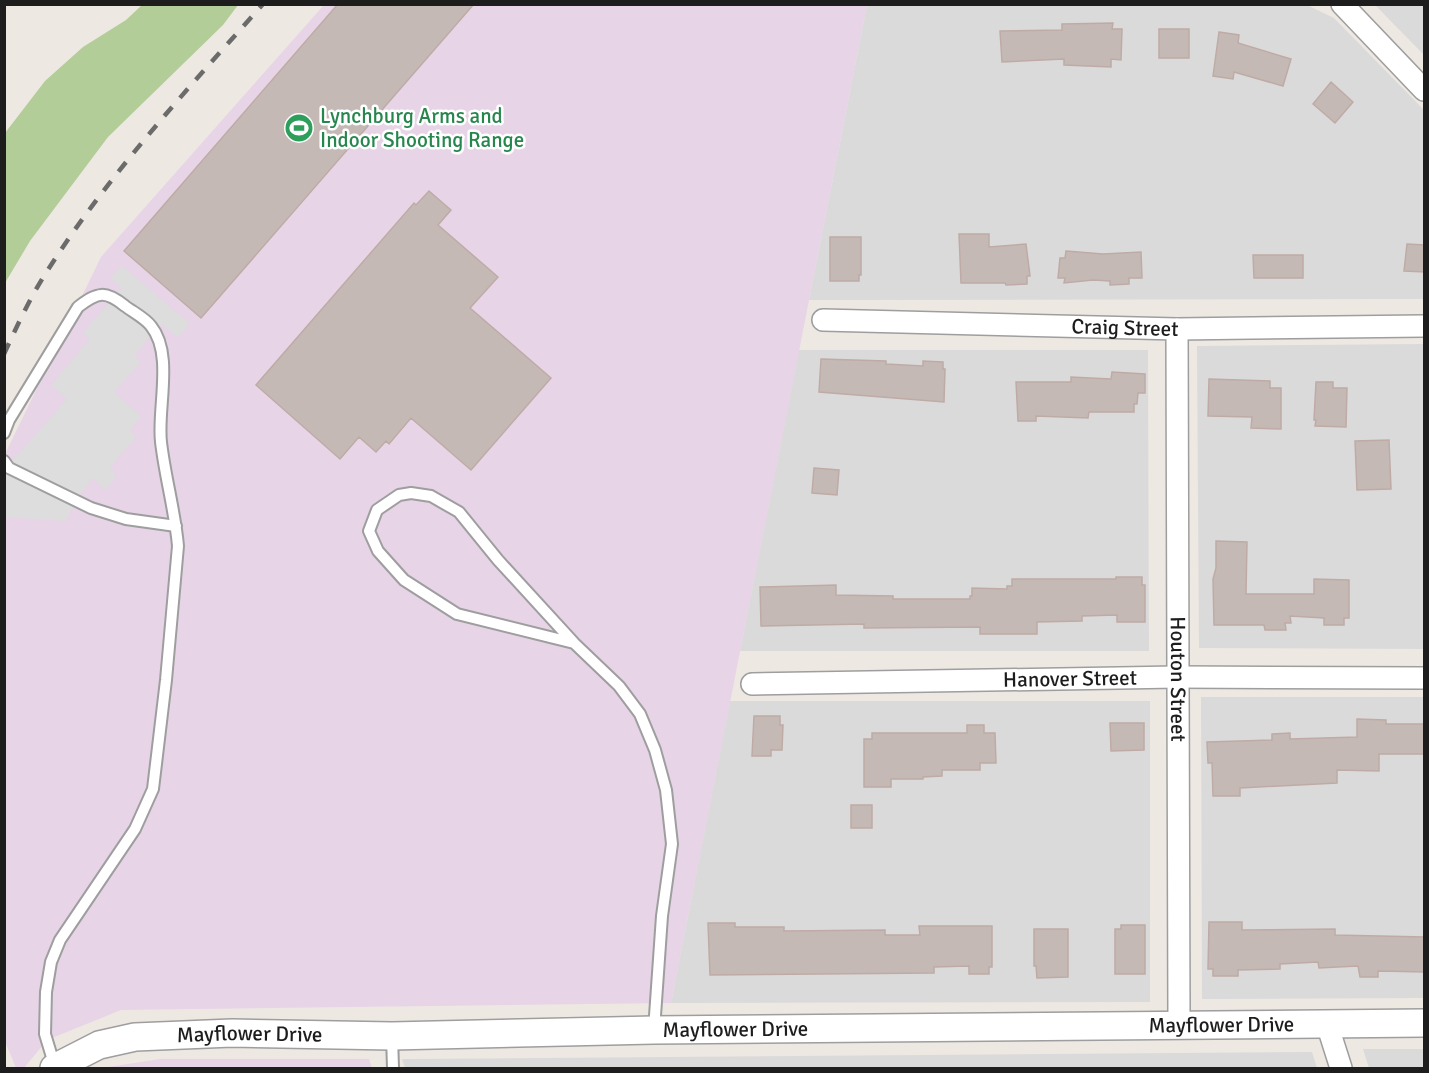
<svg xmlns="http://www.w3.org/2000/svg" width="1429" height="1073" font-family="Signika,sans-serif">
<style>
.residential{fill:#dbdada}
.industrial{fill:#e7d4e7}
.forest{fill:#b2cd97}
.parking{fill:#ddd}
.building{fill:#c5b9b6;stroke:#bfaba5;stroke-width:1.5}
.lines{fill:none;stroke-linecap:round;stroke-linejoin:round}
.service-casing{stroke:#9e9e9e;stroke-width:14}
.minor-casing{stroke:#9e9e9e;stroke-width:24}
.tertiary-casing{stroke:#9e9e9e;stroke-width:30}
.service{stroke:#fff;stroke-width:10}
.minor{stroke:#fff;stroke-width:21}
.tertiary{stroke:#fff;stroke-width:27}
.rail{stroke:#6b6b6b;stroke-width:4.5;stroke-dasharray:12 12;stroke-linecap:butt}
.labels{text-anchor:middle;stroke-width:5;stroke-linejoin:round;paint-order:stroke}
.leisure-label{font-size:21px;fill:#27864d;stroke:#fff;text-anchor:start}
.street-label{font-size:21px;fill:#1d1d1d;stroke:#fff}
</style>
<rect width="100%" height="100%" fill="#eee8e2"/>
<path class="residential" d="M867 5H1307L1334 18 1424 110V299L809 300Z
M1375 5H1424V55Z
M1424 344V649L1199 648 1197 346Z
M799 350H1148L1149 651H740Z
M1201 697H1424V998L1202 999Z
M730 701H1150V1002L671 1003Z
M1363 1049H1424V1068H1369Z
M1312 1052 1317 1068H405L402 1059Z"/>
<path class="industrial" d="M324 5H867L671 1003 121 1010 47 1040 24 1068H16L4 1039V456L101 257Z
M160 1059H369L372 1068H102Z"/>
<path class="forest" d="M142 5H238L223 25 108 137 30 241 5 283V133L45 81 83 47 126 20Z"/>
<path class="parking" d="M122 266 190 324 178 337 161 324 135 355 141 362 114 392 141 416 130 431 136 437 109 469 117 475 106 490 93 478 81 494 65 521 5 517V469L67 399 51 385 90 339 83 333 121 288 110 278Z"/>
<path class="building" d="M338 4H474L201 318 124 251Z
M1113 23 1112 29H1122L1121 60 1111 59V67L1064 65V59L1002 62 1000 31 1062 30V24Z
M1159 29H1189V58H1159Z
M1219 32 1239 35 1238 43 1291 59 1283 86 1234 72 1233 79 1213 76Z
M1331 82 1353 102 1335 123 1313 104Z
M429 191 451 210 438 225 498 277 470 308 551 378 471 470 411 418 389 444 386 441 376 452 359 437 340 459 256 385 414 203 416 205Z
M959 234H989V247L1026 244 1030 276H1027V284L1006 285 1005 283H961Z
M830 237H861V275H859V281H830Z
M1407 244 1425 245V272L1404 271Z
M1066 251 1103 254 1141 252 1142 278H1129V284L1110 285V281L1093 280 1064 283 1065 278H1058L1060 258H1065Z
M1253 255H1303V278H1254Z
M821 359 886 361V364L923 366V361L943 362V369H945L944 402 819 392Z
M1112 372 1145 374V393H1138L1137 404H1134V412H1089L1088 418 1036 416V421H1018L1016 382H1071V377L1111 379Z
M1209 379 1270 381V388H1281V429L1251 428 1252 417 1208 416Z
M1316 382H1333V388H1347L1346 427 1315 426 1316 420H1314Z
M1389 440 1391 489 1357 490 1355 441Z
M814 468 839 470 837 495 812 493Z
M1216 541 1247 542 1246 594H1314V579L1349 580V618H1344V625H1324V618L1290 616 1291 623H1285L1286 630H1265L1264 625H1214L1213 579 1216 568Z
M1116 577H1142V585H1145V622H1117V615L1082 616V621L1037 622V634H980V627L864 628V624L761 626 760 587 836 585V595L893 596V599H970V596H972V588L1007 589V586H1012V579H1116Z
M754 716H780V725H783L782 750H771V756H752Z
M1357 719 1386 720V724H1425V754H1379V771L1337 770V783L1240 788V796H1213L1212 763H1208L1207 742 1272 740V734L1290 733V739L1357 737Z
M1110 723H1144V750L1111 751Z
M967 725H984V733H995L996 763H980V770H942V776L923 777V779H891V787H864V739H872V733H967Z
M851 805H872V828H851Z
M1209 922H1242V930L1335 929V935L1425 937V972L1378 971V977H1360L1358 966 1319 968 1318 962 1280 964V969L1238 970V976H1213V969H1208Z
M708 923H735V927H784V931L885 930V935H920L919 926H992V967H989V974H969V966L934 967V973L710 975Z
M1121 925H1145V974H1115V929H1121Z
M1034 929H1068V977L1037 978 1036 966H1034Z"/>
<g class="lines">
<g class="service-casing">
<path id="service" d="M4 433 9 420 78 307C98 292 105 290 125 306 133 312 145 318 151 326 174 354 157 409 161 442 165 477 175 511 178 546L166 680 153 789 135 829 60 940 51 962 46 992 45 1034 55 1067
M4 461 9 468 91 508 126 519 176 526
M574 643 457 614 404 580 378 551 369 531 377 510 399 495 411 493 431 496 459 512 498 560 574 643 619 686 640 714 655 750 666 790 672 844 662 916 654 1030
M392 1036 393 1068"/>
</g>
<g class="minor-casing">
<g id="minor">
<path d="M1342 4 1424 90"/>
<path id="s1" d="M823 320 1177 329 1424 326"/>
<path id="s2" d="M1177 329 1179 1026"/>
<path id="s3" d="M752 684 1177 677 1424 678"/>
<path d="M1327 1024 1341 1068"/>
</g>
</g>
<g class="tertiary-casing">
<g id="tertiary">
<path id="s4" d="M54 1068 99 1045 135 1037 232 1033 392 1036 654 1030 1424 1023"/>
</g>
</g>
<use href="#service" class="service"/>
<use href="#minor" class="minor"/>
<use href="#tertiary" class="tertiary"/>
<path class="rail" d="M4 354C16 328 29 300 44 276 106 177 186 91 263 4"/>
</g>
<defs>
<g id="stadium-disc" transform="scale(1.5)"><circle r="9.5" fill="#2e9e5b" stroke="#fff"/><path d="M0-5a6.5 5 0 1 0 0 10a6.5 5 0 1 0 0-10ZM-3.5-1.8h7v3.6h-7Z" fill="#fff"/></g>
</defs>
<g fill-rule="evenodd">
<use href="#stadium-disc" x="299" y="128"/>
</g>
<g class="labels">
<g class="leisure-label">
<text x="320" y="123">Lynchburg Arms and<tspan x="320" dy="24">Indoor Shooting Range</tspan></text>
</g>
<g class="street-label">
<text dy="7" stroke="none"><textPath href="#s1" startOffset="302">Craig Street</textPath></text>
<text dy="7" stroke="none"><textPath href="#s3" startOffset="318">Hanover Street</textPath></text>
<text dy="7" stroke="none"><textPath href="#s2" startOffset="350">Houton Street</textPath></text>
<text dy="7" stroke="none"><textPath href="#s4" startOffset="1174">Mayflower Drive</textPath></text>
<text dy="7" stroke="none"><textPath href="#s4" startOffset="688">Mayflower Drive</textPath></text>
<text dy="7" stroke="none"><textPath href="#s4" startOffset="202">Mayflower Drive</textPath></text>
</g>
</g>
<rect width="1429" height="1073" fill="none" stroke="#1d1d1d" stroke-width="12"/>
</svg>
